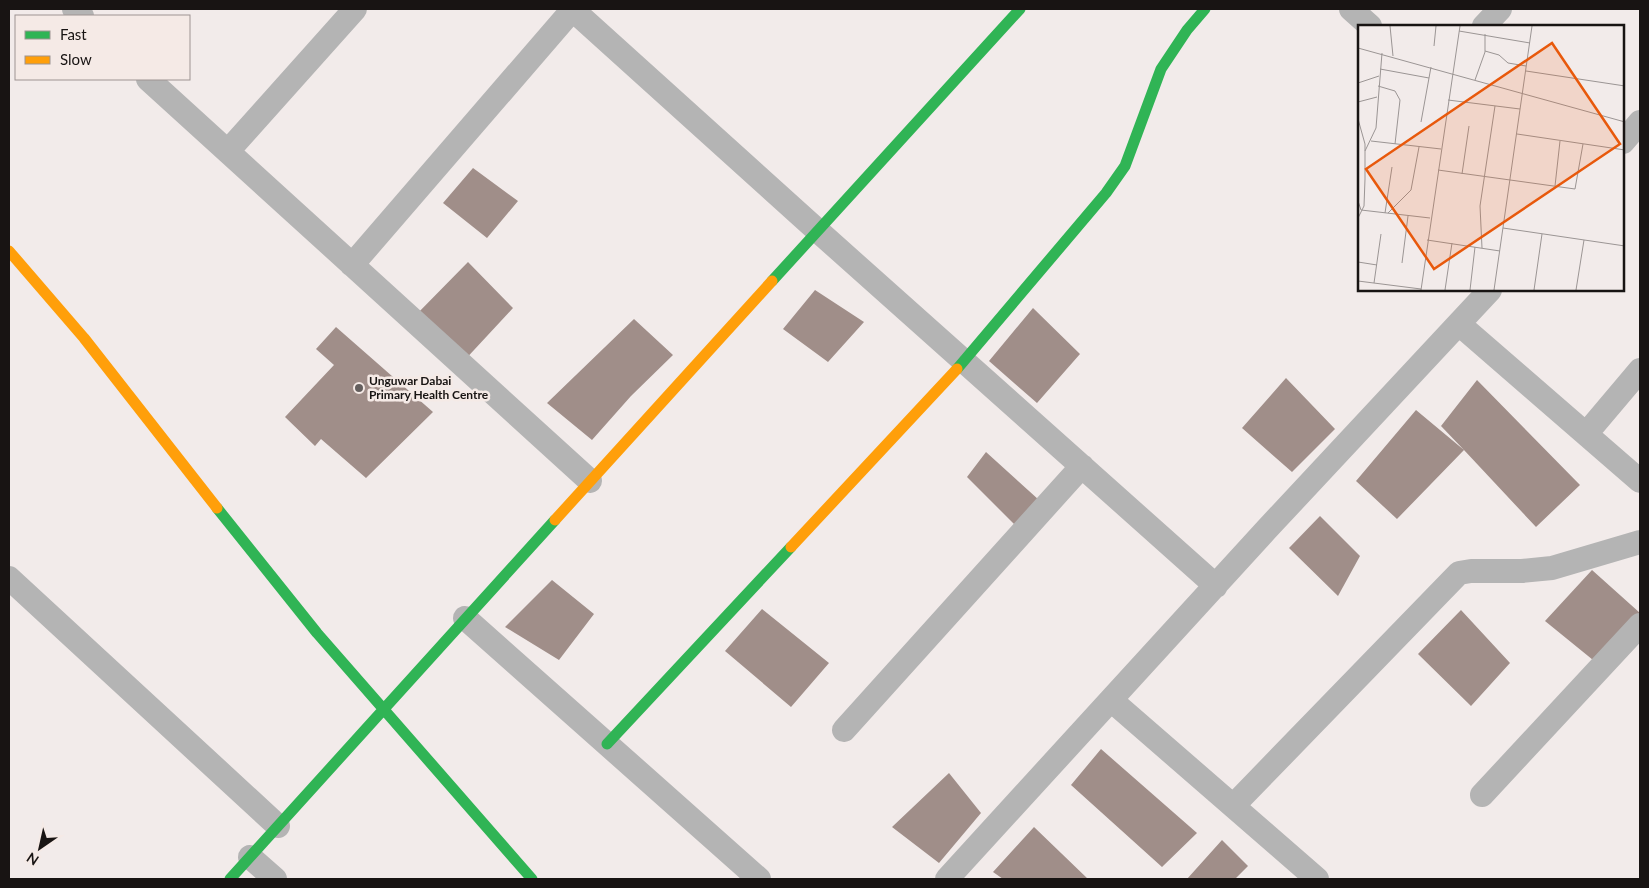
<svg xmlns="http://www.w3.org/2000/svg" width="1649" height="888" font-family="Lato,sans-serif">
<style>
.building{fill:#a08e89}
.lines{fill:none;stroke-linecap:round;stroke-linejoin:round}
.street{stroke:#b4b4b4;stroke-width:24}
.fast{stroke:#30b455;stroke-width:11}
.slow{stroke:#ff9f0a;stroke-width:11}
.poi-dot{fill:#645f5e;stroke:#f5eae6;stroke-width:2}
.labels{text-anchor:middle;stroke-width:5;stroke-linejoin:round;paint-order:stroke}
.poi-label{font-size:12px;font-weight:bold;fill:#181413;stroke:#f5eae6;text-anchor:start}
.inset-road{fill:none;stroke:#9b9594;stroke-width:1}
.view{fill:#e8590c;fill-opacity:0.15;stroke:#e8590c;stroke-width:2.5}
.inset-edge{fill:none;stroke:#181413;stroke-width:2.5}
</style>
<rect width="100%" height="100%" fill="#f2ebea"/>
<path class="building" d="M473 168 518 201 487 238 443 203Z
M468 262 513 308 461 364 412 319Z
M815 290 864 322 828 362 783 329Z
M1033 308 1080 354 1037 403 989 361Z
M634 319 673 355 631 396 592 440 547 403Z
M336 327 433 412 366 478 321 439 315 446 285 417 334 365 316 349Z
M1286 378 1335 429 1292 472 1242 428Z
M1477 380 1580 485 1536 527 1464 450 1397 519 1356 481 1416 410 1464 450 1441 426Z
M986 452 1039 500 1017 527 967 477Z
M1320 516 1360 556 1338 596 1289 548Z
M1592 570 1640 613 1593 660 1545 621Z
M552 580 594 614 559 660 505 627Z
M762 609 829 663 791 707 725 651Z
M1461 610 1510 663 1471 706 1418 654Z
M1101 749 1197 833 1162 867 1071 785Z
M949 773 981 813 939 863 892 827Z
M1034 827 1088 879H1003L993 872Z
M1222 840 1248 866 1235 879H1187Z"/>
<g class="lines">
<path class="street" d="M74 9 82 16
M572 9 818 231 1216 586
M1351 9 1370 26
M1484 26 1500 9
M148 79 590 481
M1623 142 1640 122
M228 151 355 9
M352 265 573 9
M1459 324 1640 481
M1586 434 1640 370
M9 578 278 826
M465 618 759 879
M1111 700 1317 879
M844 730 1082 466
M1482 795 1640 625
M1233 806 1459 573 1471 571H1522L1552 568 1640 542
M250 857 275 879
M947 879 1266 530 1490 290"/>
<path class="fast" d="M772 281 1020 9
M957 369 1106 193 1125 166 1161 69 1187 30 1205 9
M217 508 317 633 532 879
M607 744 791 547
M230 879 555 520"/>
<path class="slow" d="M9 251 84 338 217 508
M555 520 772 281
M791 547 957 369"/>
</g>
<circle class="poi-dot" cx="359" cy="388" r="5"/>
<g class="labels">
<g class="poi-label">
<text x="369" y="385">Unguwar Dabai<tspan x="369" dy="14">Primary Health Centre</tspan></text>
</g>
</g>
<g transform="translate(1358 25)">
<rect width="266" height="266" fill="#f2ebea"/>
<path class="inset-road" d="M32 1 35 31M101 6 172 18M76 21 78 1M0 23 267 97M127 26 141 30 150 38 168 41M22 44 71 53M168 46 267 61M117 55 127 27V9M0 58 21 51M20 61 37 66 42 75 37 119M90 75 162 84M0 77 19 72M0 94 7 119V154L6 181 0 193M63 97 73 42M159 109 267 125M13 116 83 124M7 126 18 103 24 28M80 145 217 164 225 119M104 149 111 101M197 161 202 116M0 176 3 185 72 193M27 188 34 142M30 188 53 165 61 122M145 203 267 221M69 215 142 226M124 223 122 181 137 81M0 237 19 240M44 238 50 191M0 256 63 264M16 258 23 209M63 265 102 1M87 265 94 218M112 265 117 222M136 265 174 1M176 265 184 209M218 265 226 215"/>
<path class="view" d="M194 18 262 119 76 244 8 144Z"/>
<rect width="266" height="266" class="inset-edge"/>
</g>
<rect width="1649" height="888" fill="none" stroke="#181413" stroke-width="20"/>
<rect x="15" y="15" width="175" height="65" fill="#f5eae6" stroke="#9d9492"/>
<rect x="25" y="31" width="25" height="8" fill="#30b455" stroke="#9d9492"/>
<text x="60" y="40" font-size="15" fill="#181413">Fast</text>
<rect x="25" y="56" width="25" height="8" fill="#ff9f0a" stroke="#9d9492"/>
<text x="60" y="65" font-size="15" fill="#181413">Slow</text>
<g transform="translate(40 848) rotate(214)" stroke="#f5eae6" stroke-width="4" paint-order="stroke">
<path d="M0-4L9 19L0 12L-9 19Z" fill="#181413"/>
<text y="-8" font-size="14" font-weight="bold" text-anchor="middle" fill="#181413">N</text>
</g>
</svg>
